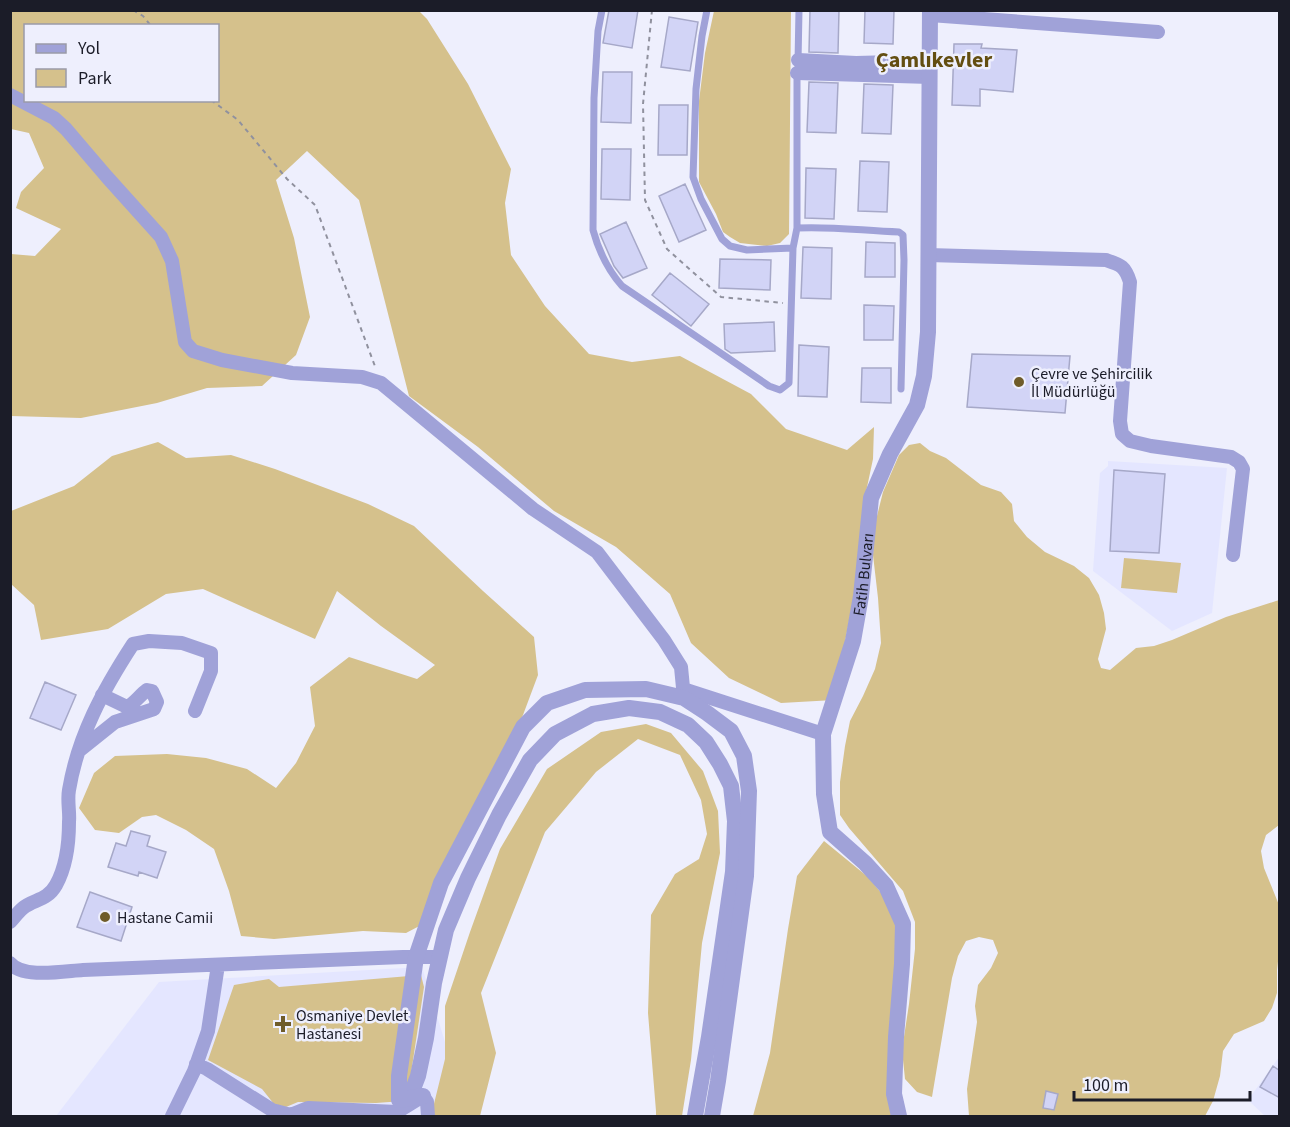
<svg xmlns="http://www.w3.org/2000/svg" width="1290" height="1127" font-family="'Source Sans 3',sans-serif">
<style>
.built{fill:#e4e6ff}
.green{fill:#d5c18c;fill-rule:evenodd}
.building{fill:#d2d4f6;stroke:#a6a8c8;stroke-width:1.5}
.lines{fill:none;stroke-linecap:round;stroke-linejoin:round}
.path{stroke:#90919e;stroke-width:2;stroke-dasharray:4.5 4.5;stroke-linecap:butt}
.service{stroke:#a0a2d8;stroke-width:7}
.minor{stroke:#a0a2d8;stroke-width:14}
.tertiary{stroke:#a0a2d8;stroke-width:16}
.poi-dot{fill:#6f5c2a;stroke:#eeeffd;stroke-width:2}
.labels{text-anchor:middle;stroke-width:5;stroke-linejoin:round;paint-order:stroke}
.poi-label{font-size:16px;fill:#1b1c28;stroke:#eeeffd;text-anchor:start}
.street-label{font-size:16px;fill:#1b1c28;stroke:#eeeffd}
.district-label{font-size:22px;font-weight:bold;fill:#634e11;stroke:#eeeffd}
</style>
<rect width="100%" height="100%" fill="#eeeffd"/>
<path class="built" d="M1108 461 1227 468 1212 613 1172 631 1093 571 1100 473 1108 466Z
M422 967 452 1065 436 1116H56L159 982Z
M1279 1057V1116H1265L1248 1100Z"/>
<path class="green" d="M11 11H419L427 19 468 84 511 169 505 203 511 255 545 306 589 354 632 362 680 356 751 394 786 429 847 450 874 427 873 459 863 506 856 584 834 700 781 703 729 678 691 643 670 594 616 547 554 511 478 447 409 396 359 200 307 151 276 180 294 238 310 317 296 355 262 386 207 388 157 403 81 418 11 416V254L35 256 61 229 16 208 21 192 44 168 29 133 11 129ZM26 26H218V100H26Z
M714 11H791L789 234 780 243 767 246 740 243 730 237 723 232 716 214 699 182V101L705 53Z
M158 442 186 458 231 455 275 469 368 504 414 526 483 591 534 637 538 675 523 715 487 785 427 922 406 933 363 931 274 939 241 936 229 891 214 849 186 830 156 815 142 817 119 833 95 830 79 808 94 773 115 756 167 754 206 758 247 769 276 788 296 763 315 726 310 687 349 657 417 679 435 665 381 626 337 591 315 639 203 589 166 594 108 629 41 640 34 605 11 584V511L74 486 112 456Z
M920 443 930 451 946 458 981 485 1001 492 1012 504 1014 521 1027 537 1045 552 1074 566 1089 578 1099 595 1104 613 1106 629 1098 659 1101 668 1110 670 1136 648 1154 646 1172 640 1226 617 1279 600V825L1266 835 1261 851 1264 868 1279 905 1280 944 1277 970V993L1272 1008 1264 1021 1234 1034 1223 1051 1220 1076 1213 1101 1205 1116H969L967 1089 977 1022 975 1006 978 985 991 968 998 953 993 940 979 937 966 941 958 956 952 978 932 1097 917 1092 905 1079 902 1050 909 1004 915 949V922L903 891 849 828 840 815V782L845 746 850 721 863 696 875 669 881 643 878 598 873 555 875 524 883 492 899 455 909 445Z
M1124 558 1181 563 1177 593 1121 588Z
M646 724 671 733 703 771 718 811 720 853 702 943 691 1060 682 1116H656V1111L648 1013 651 915 675 874 699 859 707 834 701 800 680 755 638 739 596 772 545 832 481 993 496 1053 480 1116H431L445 1059V1006L470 932 500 849 547 769 601 732Z
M824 841 868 877 897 912 894 1116H753L770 1053 788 929 797 876Z
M421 975 424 987 409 1087 403 1101 376 1103 298 1102 286 1107 274 1104 262 1089 208 1060 234 985 269 979 279 987Z"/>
<path class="building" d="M609 10H638L632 48 603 43Z
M810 10H839L838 53 809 52Z
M865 10H894L893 44 864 43Z
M669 17 698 22 690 71 661 67Z
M954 44H982L981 48 1017 50 1013 92 980 89V106L952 105Z
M603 72H632L631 123 601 122Z
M809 82 838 83 836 133 807 132Z
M864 84 893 85 891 134 862 133Z
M659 105H688L687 155H658Z
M602 149H631L630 200 601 199Z
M860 161 889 162 887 212 858 211Z
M806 168 836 169 834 219 805 218Z
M685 184 706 230 679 242 659 196Z
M626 222 647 268 623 278 614 266 600 234Z
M866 242 895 243V277H865Z
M803 247 832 248 831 299 801 298Z
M720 259 771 260 770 290 719 288Z
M670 273 709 304 691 326 652 295Z
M864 305 894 306 893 340H864Z
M774 322 775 351 731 353 725 349 724 324Z
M799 345 829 347 827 397 798 396Z
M972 354 1070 356 1065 413 967 407Z
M862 368H891V403L861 402Z
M1114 470 1165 474 1159 553 1110 551Z
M45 682 76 695 61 730 30 718Z
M131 831 150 836 147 846 166 852 157 878 139 872 138 876 108 867 116 843 126 846Z
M90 892 132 907 121 941 77 927Z
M1273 1066 1280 1071V1098L1260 1087Z
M1046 1091 1058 1094 1054 1110 1043 1108Z"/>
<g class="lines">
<path class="path" d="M133 10 143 16 151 26
M652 10 643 104 645 200 667 249 721 297 783 303
M211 100 238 120 287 179 315 205 376 369"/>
<path class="service" d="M602 10 598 31 594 98 593 230C599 252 607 269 622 286L769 386 780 390 789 383 793 248 797 228V73
M707 10 702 36 696 89 693 177 701 199 722 239 730 246 747 250 793 248
M798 62 799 10
M797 228C831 226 865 231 899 232L903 235 904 260 901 389"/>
<path class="minor" d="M930 15 1158 32
M798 60 856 63 930 61
M797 73 930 77
M10 95 54 118 66 129 107 177 161 237 172 261 185 342 193 351 222 360 292 373 362 377 381 383 533 509 597 552 664 640 681 667 684 698
M928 255 1106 260C1121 265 1125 266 1130 282L1120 421 1122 434 1130 441 1151 446 1231 457 1239 462 1243 469 1233 555
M683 689 823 734
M80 750 115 722 154 709 157 702 152 691 147 690C140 695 134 704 127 707L102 695
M10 922C14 918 18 912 23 908 34 899 47 901 56 885 66 867 69 843 69 822 70 812 67 801 69 790 78 736 103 690 133 644L149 641 182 643 211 653V671L195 711
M10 963C22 979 65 971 83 970L403 957H438L439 961
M196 1064 207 1069 272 1110 291 1115
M172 1116 194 1071 208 1031 218 965
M288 1116 308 1108 397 1112 423 1096 427 1102 428 1116"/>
<g class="tertiary">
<path d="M419 1096 410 1097 418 1076 426 1038 434 983 446 930 468 878 499 815 530 760 555 734 593 714 629 708 660 712 688 725 706 742 720 764 731 786 735 821 733 872 709 1037 695 1116"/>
<path d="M423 1096 399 1100V1076L416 957 441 883 523 727 547 703 585 690 646 689 684 698 707 713 731 731 744 756 749 791 746 876 718 1081 712 1116"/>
<path id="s1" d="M899 1116 894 1094 896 1037 902 964 903 924 886 886 865 863 830 832 824 794 823 734 853 641 861 596 871 498 890 454 917 405 924 376 928 332 930 10"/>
</g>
</g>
<g class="poi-dot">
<circle cx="1019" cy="382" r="6"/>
<circle cx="105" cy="917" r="6"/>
<path d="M280 1015h6v6h6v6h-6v6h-6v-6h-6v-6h6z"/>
</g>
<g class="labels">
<g class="poi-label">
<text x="1031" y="379">Çevre ve Şehircilik<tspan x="1031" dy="18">İl Müdürlüğü</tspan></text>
<text x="117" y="923">Hastane Camii</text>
<text x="296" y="1021">Osmaniye Devlet<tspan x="296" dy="18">Hastanesi</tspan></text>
</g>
<g class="street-label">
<text dy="6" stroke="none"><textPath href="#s1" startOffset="576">Fatih Bulvarı</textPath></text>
</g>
<g class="district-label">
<text x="934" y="67">Çamlıkevler</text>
</g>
</g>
<rect width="1290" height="1127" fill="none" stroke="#1b1c28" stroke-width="24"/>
<rect x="24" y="24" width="195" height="78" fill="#eeeffd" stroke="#9a9ba8" stroke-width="1.5"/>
<rect x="36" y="44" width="30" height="9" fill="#a0a2d8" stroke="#9a9ba8" stroke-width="1.5"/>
<text x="78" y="54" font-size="18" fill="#1b1c28">Yol</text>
<rect x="36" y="69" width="30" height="18" fill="#d5c18c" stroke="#9a9ba8" stroke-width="1.5"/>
<text x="78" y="84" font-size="18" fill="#1b1c28">Park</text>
<path d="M1074 1091v9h176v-9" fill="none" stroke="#1b1c28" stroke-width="3"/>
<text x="1083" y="1091" font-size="18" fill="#1b1c28" stroke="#eeeffd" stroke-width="4.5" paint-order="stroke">100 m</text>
</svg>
